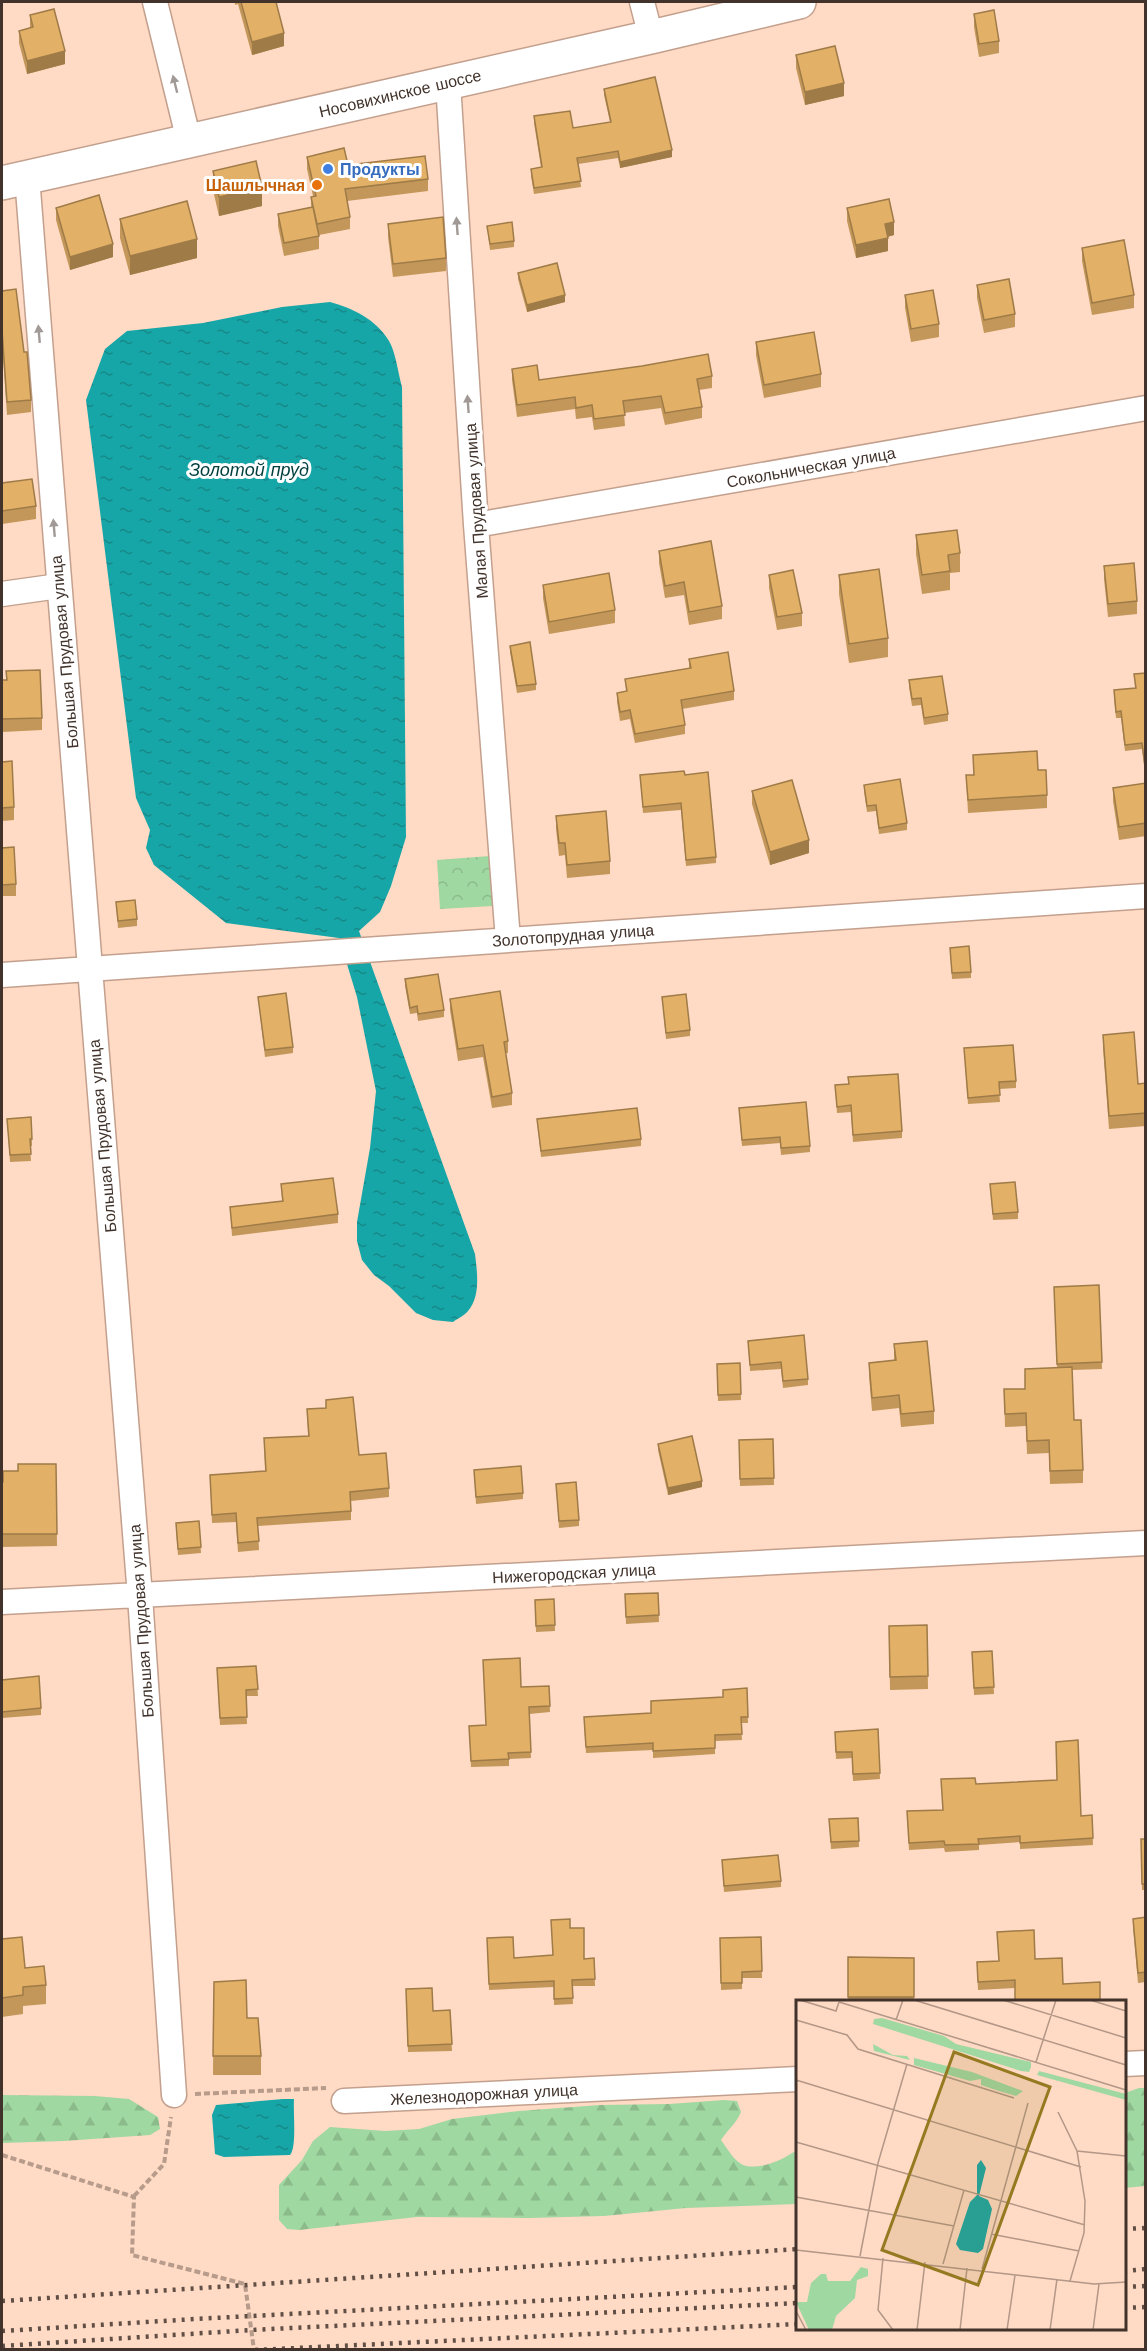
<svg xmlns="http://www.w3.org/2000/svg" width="1147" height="2351" font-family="'Work Sans',sans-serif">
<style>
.forest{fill:url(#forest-firs)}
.park{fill:url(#park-crowns)}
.water{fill:url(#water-ripples)}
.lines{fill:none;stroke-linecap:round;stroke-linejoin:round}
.minor-casing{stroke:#c3a08d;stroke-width:27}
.secondary-casing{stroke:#c3a08d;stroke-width:36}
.path{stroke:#b79b8b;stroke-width:4;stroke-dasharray:6 3;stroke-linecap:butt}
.minor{stroke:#fff;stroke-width:24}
.secondary{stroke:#fff;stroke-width:33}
.rail{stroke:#614f45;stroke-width:4.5;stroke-dasharray:3 6;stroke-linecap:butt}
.wall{fill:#c39759}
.shaded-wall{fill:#9f7b48}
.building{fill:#e3b067;stroke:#9f7b48;stroke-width:1.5}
.oneway{fill:#a09995}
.shop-dot{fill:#3f7fe0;stroke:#fff;stroke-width:2}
.food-dot{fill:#e8710a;stroke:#fff;stroke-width:2}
.labels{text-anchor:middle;stroke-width:6;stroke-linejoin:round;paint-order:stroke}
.street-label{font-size:16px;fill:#41332b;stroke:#fff}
.shop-label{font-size:16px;font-weight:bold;fill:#366cbe;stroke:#fff;text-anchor:start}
.food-label{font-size:16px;font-weight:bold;fill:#c56008;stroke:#fff;text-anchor:end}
.water-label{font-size:18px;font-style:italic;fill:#013e3e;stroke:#fff}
.inset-road{fill:none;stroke:#b39787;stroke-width:1.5}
.view{fill:#957a21;fill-opacity:0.15;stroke:#957a21;stroke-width:3}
.inset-edge{fill:none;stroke:#41332b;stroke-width:3}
</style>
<defs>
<pattern id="forest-firs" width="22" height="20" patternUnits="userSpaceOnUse" patternTransform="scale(1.5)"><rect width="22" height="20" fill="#a0d8a1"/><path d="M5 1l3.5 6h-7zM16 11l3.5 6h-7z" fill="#8bba8b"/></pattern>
<pattern id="park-crowns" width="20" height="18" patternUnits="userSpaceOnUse" patternTransform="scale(1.5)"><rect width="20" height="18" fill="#a0d8a1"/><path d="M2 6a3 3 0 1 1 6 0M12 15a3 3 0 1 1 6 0" fill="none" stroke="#8bba8b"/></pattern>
<pattern id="water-ripples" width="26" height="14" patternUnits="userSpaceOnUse" patternTransform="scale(1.5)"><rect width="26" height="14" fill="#17a6a7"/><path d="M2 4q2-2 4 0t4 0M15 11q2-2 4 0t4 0" fill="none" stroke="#168888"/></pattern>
</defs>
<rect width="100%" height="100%" fill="#ffdac5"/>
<path class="forest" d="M1139 2088H1145V2186L1125 2188V2093Z
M2 2095 95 2096 129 2099 158 2117 160 2129 150 2135 64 2141 2 2143Z
M724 2100 737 2101 741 2112C736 2124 728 2129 721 2140 727 2148 734 2161 743 2165 760 2171 784 2159 797 2150V2204L686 2208 604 2216 529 2218 417 2217 299 2230 287 2229 279 2220V2185L302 2160 313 2141 330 2127 385 2131 419 2129 452 2119 519 2111 600 2105 669 2104Z"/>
<path class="park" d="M490 856 493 906 440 909 437 860Z"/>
<path class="water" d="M330 302C352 308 376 319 389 341 396 353 398 373 402 387L406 837 391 886 380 912 359 931 475 1254C477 1271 481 1296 468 1311 465 1315 457 1319 453 1322L433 1320 416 1313 389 1286 374 1275 362 1260 357 1241V1222L370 1148 376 1091 357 997 339 938 226 923 154 865 146 848 150 830 136 798 86 400 105 349 127 331 203 323 282 307Z
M283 2099H294C293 2113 297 2147 290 2155L224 2157 215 2154 212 2115 216 2105Z"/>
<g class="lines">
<g class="minor-casing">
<path id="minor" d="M155 2 189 141
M642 2 651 37
M448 83 476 525 508 940
M27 177 140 1596 174 2095
M476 525 1146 408
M2 594 59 586
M2 975 1146 896
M2 1602 1146 1543
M1124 2064 1146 2063
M344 2101 798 2079"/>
</g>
<g class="secondary-casing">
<path id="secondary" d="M2 183 651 37 799 2"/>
</g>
<path class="path" d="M195 2094 326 2088
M2 2155 134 2197 132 2255 245 2284 254 2350
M134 2196 164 2164 171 2117"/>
<use href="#minor" class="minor"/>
<use href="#secondary" class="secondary"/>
<path class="rail" d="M1124 2229 1146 2228
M1124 2271 1146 2269
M1124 2287 1146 2286
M2 2301 798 2249
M1124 2308 1146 2307
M2 2331 195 2319 798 2287
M2 2346 251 2330 798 2303
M255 2350 798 2324"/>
</g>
<path class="wall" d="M235 2H276L284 46 252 55 238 4 235 5Z
M974 14 999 41V53L979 57 974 27Z
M30 15 65 64 27 74 19 43V31L30 28Z
M796 55 844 96 805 105 796 68Z
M604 89 672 157 620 168 618 158 578 164 581 187 534 194 531 176V169L541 167 534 123V116L573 128 610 122 604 95Z
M307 157 428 179V191L347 201 350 217V229L319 235V249L284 256 278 226V214L311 207V197L313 196 307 169Z
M213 171 262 206 219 216 213 190Z
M56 208 113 257 70 270 56 220Z
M847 208 894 235 888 237V251L856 258 847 221Z
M120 219 197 258 130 275 120 238Z
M388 224 446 258V271L393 277 388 237Z
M487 226 514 241V247L490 250Z
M1082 248 1134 295V308L1092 315 1082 261Z
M518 273 565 302 527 312 518 279Z
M977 285 1015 314V327L984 333 977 298Z
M2 291 24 352 31 400V412L7 415 2 343Z
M905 295 939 324V337L911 342 905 308Z
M756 342 821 374V387L764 398 756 355Z
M512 369 539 380 712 376V388L699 390 702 407V418L665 425 661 408 624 413 625 426 594 430 592 417 576 419 575 409 517 417 512 380Z
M2 483 36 506V519L2 524Z
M916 535 960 553V572L950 573V590L922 594 916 554Z
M659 551 722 606V619L689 625 684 595 665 598 659 563Z
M1104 566 1137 601V614L1108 617 1104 579Z
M769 575 802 613V626L777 630 769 588Z
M839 575 888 638V657L849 663 839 594Z
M543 585 615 610V623L549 634 543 598Z
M510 646 536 684V690L517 693 510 652Z
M689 659 734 691V700L682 709 685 725V734L635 743 630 719 620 721 617 702V693L626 691 625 679 689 668Z
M6 671 42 718V730L2 732V680H6Z
M1146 673V781L1142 749 1125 751 1121 718H1116L1114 697V690L1135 688 1134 674Z
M909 680 948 714V721L924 725 921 705 912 706 909 687Z
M973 755 1038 770 1047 795V808L968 813 966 775H974Z
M2 762 14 807V820L2 821Z
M640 775H685L716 857V863L686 866 681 810 643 813Z
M1146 783V836L1119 840 1113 801V788Z
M864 785 907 823V830L879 834 876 811 867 812 864 791Z
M752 791 809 853 770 865 752 804Z
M556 816 610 861V874L567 878 565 855 559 856 556 829Z
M2 848 16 884V896H2Z
M116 902 137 919V926L118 928Z
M950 948 971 972V978L952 979Z
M405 979 444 1010V1017L418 1021 417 1013 410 1014 405 986Z
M258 997 293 1047V1053L265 1057Z
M662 997 690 1030V1036L666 1039Z
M450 999 508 1041V1053H506L512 1093V1105L492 1108 483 1057 458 1061 450 1010Z
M1103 1035 1138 1084 1146 1083V1126L1109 1129 1103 1048Z
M964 1048 1016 1081V1088L999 1089 1000 1102 968 1104Z
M835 1085 902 1131V1138L853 1142 851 1112 837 1113Z
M739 1108 810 1146V1152L781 1155 780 1143 742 1146Z
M7 1119 32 1139V1146H30L31 1161 10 1162Z
M537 1119 641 1139V1146L541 1157Z
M281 1184 338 1214V1223L232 1236 230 1207 282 1201Z
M990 1184 1018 1212V1219L993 1220Z
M1099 1285 1102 1369 1072 1370 1074 1420 1083 1470V1483L1050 1484 1049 1453 1027 1454 1026 1426 1005 1427 1004 1389H1025L1057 1368 1054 1287Z
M748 1341 808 1379V1385L783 1388 781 1369 750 1371Z
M894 1344 934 1411V1424L901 1427 899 1408 872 1411 869 1376V1363L894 1361Z
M740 1363 741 1400 718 1401 717 1364Z
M326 1400 359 1455 389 1488V1497L351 1501V1520L258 1526 259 1550 238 1552 236 1522 212 1523 210 1475 265 1471 264 1438 308 1436 307 1409 326 1408Z
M773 1439 774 1485 740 1486 739 1440Z
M658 1444 702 1487 668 1495 658 1450Z
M56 1464 57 1546 2 1547V1482H3L18 1471Z
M474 1470 523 1493V1499L476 1504Z
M556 1484 579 1520V1526L559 1528Z
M199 1521 201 1553 178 1555 176 1529Z
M658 1593 659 1622 626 1624 625 1594Z
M554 1599 555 1631 536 1632 535 1600Z
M927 1625 928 1689 890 1690 889 1626Z
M992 1651 994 1694 974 1695 972 1652Z
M256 1666 258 1696H246L247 1724 220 1725 217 1668Z
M2 1680 41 1708V1715L2 1718Z
M549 1686 550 1712 529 1714 531 1758 509 1759V1766L471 1767 469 1726 486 1725 521 1687Z
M747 1688 748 1723H741L742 1740 715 1741V1754L653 1758V1750L586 1753 584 1723 651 1713 723 1697Z
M878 1729 880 1779 853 1781 852 1758 836 1759 835 1732Z
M976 1784 1081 1816 1092 1815 1093 1845 1020 1849V1842L979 1845V1850L945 1852 944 1848 909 1850 907 1811 942 1810Z
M858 1818 859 1847 831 1849 829 1819Z
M1141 1839H1146V1890H1142Z
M722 1860 781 1881V1887L724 1892Z
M1146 1917V1982L1138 1983 1133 1928V1919Z
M570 1928 584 1959 594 1958 595 1986H572L573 2004 554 2005V1987L489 1990 487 1938 514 1958 552 1955Z
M1034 1930 1015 1988 978 1990 977 1962 998 1961Z
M761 1937 762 1978H742V1989L721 1990 720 1938Z
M2 1939 25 1968 46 1985V2004L23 2006V2014L2 2017Z
M848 1957 914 1958V2001H848Z
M214 1982 247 2018 261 2056V2075H213Z
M406 1989 433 2011 450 2010 452 2051 408 2052Z"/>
<path class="shaded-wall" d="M284 33V46L252 55V42Z
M65 51V64L27 74V61Z
M844 83V96L805 105V92Z
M672 150V157L620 168V162Z
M262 187V206L219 216V197Z
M894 222V235L885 237V224Z
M888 238V251L856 258V245Z
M197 239V258L130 275V256Z
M113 244V257L70 270V257Z
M565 295V302L527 312V305Z
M809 840V853L770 865V852Z
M702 1481V1487L668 1495V1488Z"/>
<path class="building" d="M241 2H276L284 33 252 42Z
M54 9 65 51 27 61 19 31 33 27 30 15Z
M994 10 999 41 979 44 974 14Z
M835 46 844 83 805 92 796 55Z
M655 77 672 150 620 162 618 151 577 158 581 181 534 188 531 169 542 167 534 116 570 111 573 128 611 122 604 89Z
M344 148 348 165 425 156 428 179 345 189 350 217 317 224 311 197 316 196 307 157Z
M256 161 262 187 219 197 213 171Z
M99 195 113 244 70 257 56 208Z
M889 199 894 222 885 224 888 238 856 245 847 208Z
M187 201 197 239 130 256 120 219Z
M313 207 319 236 284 243 278 214Z
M443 217 446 258 393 264 388 224Z
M512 222 514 241 490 244 487 226Z
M1124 240 1134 295 1092 303 1082 248Z
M557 263 565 295 527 305 518 273Z
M1009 279 1015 314 984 320 977 285Z
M16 289 24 352H27L31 400 7 402 2 330V291Z
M933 290 939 324 911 329 905 295Z
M814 332 821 374 764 385 756 342Z
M708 354 712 376 697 379 702 407 665 413 661 396 623 401 625 415 594 419 592 405 576 408 575 397 517 405 512 369 537 365 539 380 642 366Z
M32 479 36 506 2 511V483Z
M957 530 960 553 948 555 950 571 922 575 916 535Z
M711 541 722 606 689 612 684 582 665 586 659 551Z
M1134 563 1137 601 1108 604 1104 566Z
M879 569 888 638 849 644 839 575Z
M793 570 802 613 777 617 769 575Z
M609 573 615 610 549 622 543 585Z
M530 642 536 684 517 686 510 646Z
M728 652 734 691 681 700 685 725 635 734 630 710 620 712 617 693 627 691 625 679 691 668 689 659Z
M40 670 42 718 2 719V680H7L6 671Z
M1146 673V774L1142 743 1125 745 1121 711 1116 712 1114 690 1136 688 1134 674Z
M942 676 948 714 924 718 921 698 912 699 909 680Z
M1037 751 1038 770H1046L1047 795 968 800 966 775H974L973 755Z
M12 761 14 807 2 808V762Z
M684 771 685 775 708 772 716 857 686 860 681 803 643 807 640 775Z
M900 779 907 823 879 828 876 805 867 806 864 785Z
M792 780 809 840 770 852 752 791Z
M1146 783V823L1119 827 1113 788Z
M606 811 610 861 567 865 565 843H559L556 816Z
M14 847 16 884 2 885V848Z
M135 900 137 919 118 921 116 902Z
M969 946 971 972 952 973 950 948Z
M438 974 444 1010 418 1014 417 1006 410 1008 405 979Z
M500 991 508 1041 504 1042 512 1093 492 1097 483 1045 458 1049 450 999Z
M286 993 293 1047 265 1050 258 997Z
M686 994 690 1030 666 1033 662 997Z
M1134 1032 1138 1084 1146 1083V1113L1109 1116 1103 1035Z
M1013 1045 1016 1081 999 1082 1000 1095 968 1098 964 1048Z
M898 1074 902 1131 853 1135 851 1105 837 1107 835 1085 849 1084 848 1077Z
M806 1102 810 1146 781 1148 780 1137 742 1140 739 1108Z
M637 1108 641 1139 541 1151 537 1119Z
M31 1117 32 1139H30L31 1154 10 1155 7 1119Z
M333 1178 338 1214 232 1228 230 1207 283 1201 281 1184Z
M1015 1182 1018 1212 993 1214 990 1184Z
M1099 1285 1102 1362 1057 1364 1054 1287Z
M804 1335 808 1379 783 1381 781 1362 750 1365 748 1341Z
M927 1341 934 1411 901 1414 899 1395 872 1398 869 1363 896 1360 894 1344Z
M740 1363 741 1394 718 1395 717 1364Z
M1072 1367 1074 1420H1081L1083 1470 1050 1471 1049 1440 1027 1441 1026 1413 1005 1414 1004 1389H1025V1369Z
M353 1397 359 1455 386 1453 389 1488 350 1492 351 1511 257 1518 259 1541 238 1543 236 1513 212 1515 210 1475 266 1471 264 1438 309 1436 307 1409 326 1408V1400Z
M692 1436 702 1481 668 1488 658 1444Z
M773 1439 774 1478 740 1479 739 1440Z
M18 1464H56L57 1534H2V1482H3V1471H18Z
M521 1466 523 1493 476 1497 474 1470Z
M576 1482 579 1520 559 1521 556 1484Z
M199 1521 201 1547 178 1549 176 1523Z
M658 1593 659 1615 626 1617 625 1594Z
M554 1599 555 1625 536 1626 535 1600Z
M927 1625 928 1676 890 1677 889 1626Z
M992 1651 994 1687 974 1688 972 1652Z
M520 1658 521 1687 549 1686 550 1706 529 1707 531 1752 508 1753 509 1759 471 1761 469 1726 486 1725 483 1660Z
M256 1666 258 1689 246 1690 247 1717 220 1718 217 1668Z
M39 1676 41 1708 2 1712V1680Z
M747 1688 748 1717H741L742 1734 715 1735V1748L653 1751V1743L586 1747 584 1717 651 1713V1701L723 1697V1690Z
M878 1729 880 1773 853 1774 852 1752H836L835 1732Z
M1078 1740 1081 1816 1092 1815 1093 1838 1020 1843V1836L978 1839 979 1844 945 1845 944 1841 909 1843 907 1811 943 1810 941 1779 975 1778 976 1784 1057 1780 1056 1742Z
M858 1818 859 1841 831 1842 829 1819Z
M1141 1839H1146V1884H1142Z
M778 1855 781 1881 724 1886 722 1860Z
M1146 1917V1972L1138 1973 1133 1919Z
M570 1919V1928H584V1959L594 1958 595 1979 572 1980 573 1998 554 1999V1981L489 1984 487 1938 513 1937 514 1958 553 1955 551 1920Z
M1034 1930 1035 1959 1062 1958 1063 1984 1100 1982V2001H1015V1980L978 1982 977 1962 999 1961 997 1932Z
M22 1937 25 1968 44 1966 46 1985 23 1987V1995L2 1998V1939Z
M761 1937 762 1971 742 1972V1983H721L720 1938Z
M848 1957 914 1958V1997H848Z
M246 1980 247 2018H258L261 2056H213L214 1982Z
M432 1988 433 2011 450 2010 452 2044 408 2046 406 1989Z"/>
<defs><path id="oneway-solid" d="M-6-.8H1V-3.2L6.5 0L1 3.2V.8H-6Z" transform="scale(1.5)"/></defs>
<g class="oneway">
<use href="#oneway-solid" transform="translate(175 84) rotate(-104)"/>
<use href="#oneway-solid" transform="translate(457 226) rotate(-94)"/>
<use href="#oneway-solid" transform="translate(39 334) rotate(-95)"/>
<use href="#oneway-solid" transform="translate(468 404) rotate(-94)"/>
<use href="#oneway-solid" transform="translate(54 528) rotate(-95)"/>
</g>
<circle class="shop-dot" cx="328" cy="169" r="6"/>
<circle class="food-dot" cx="317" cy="185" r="6"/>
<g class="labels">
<g class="street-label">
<text transform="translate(400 93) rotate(-13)" y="6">Носовихинское шоссе</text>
<text transform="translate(811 467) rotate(-10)" y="6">Сокольническая улица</text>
<text transform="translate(476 511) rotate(-94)" y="6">Малая Прудовая улица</text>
<text transform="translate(64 652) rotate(-95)" y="6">Большая Прудовая улица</text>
<text transform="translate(573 935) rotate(-4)" y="6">Золотопрудная улица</text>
<text transform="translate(102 1136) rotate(-95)" y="6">Большая Прудовая улица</text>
<text transform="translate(574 1573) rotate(-3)" y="6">Нижегородская улица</text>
<text transform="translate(141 1621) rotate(-94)" y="6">Большая Прудовая улица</text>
<text transform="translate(484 2094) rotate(-3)" y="6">Железнодорожная улица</text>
</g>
<g class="shop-label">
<text x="340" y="175">Продукты</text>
</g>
<g class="food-label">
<text x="305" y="191">Шашлычная</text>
</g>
<g class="water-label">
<text x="249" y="476">Золотой пруд</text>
</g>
</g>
<g transform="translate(796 2000)">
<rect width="330" height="330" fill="#ffdac5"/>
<path d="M86 18 148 36 160 44 235 62V67L233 72 225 71 77 24 78 19ZM77 44 97 55 111 56 114 60 78 51ZM118 58 176 72 227 91 220 96 203 91 185 85V79L174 81 118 65ZM243 71 330 94V100L241 75ZM65 267 72 269V276L61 280 59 298 40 316 36 330H13L0 302H11L15 283 25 274H30L32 281H54Z" fill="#a0d8a1"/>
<path d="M185 160 190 168 183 196 192 200 196 209 187 249 182 253 164 250 160 244 174 202 181 195V165Z" fill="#17a6a7"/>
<path class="inset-road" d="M4 0 40 11 43 2M118 0 330 65M207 0 330 38M294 0 330 11M43 2 330 90M0 20 51 35 62 49 218 98M100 20 107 0M240 62 260 0M0 80 285 167M262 112 281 151 289 201 288 233 274 281M0 142 289 225M281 151 330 156M0 197 158 226M195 234 283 251M0 250 298 284 330 282M64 256 82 163 111 64M87 258 82 310 97 330M147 264 168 190M186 269 232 103M0 311 10 330M121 330 129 262M164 330 171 268M211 330 219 275M254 330 261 279M297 330 303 284"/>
<path class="view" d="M158 52 254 87 182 285 86 250Z"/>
<rect width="330" height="330" class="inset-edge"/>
</g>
<rect width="1147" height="2351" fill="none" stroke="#41332b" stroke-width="6"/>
</svg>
